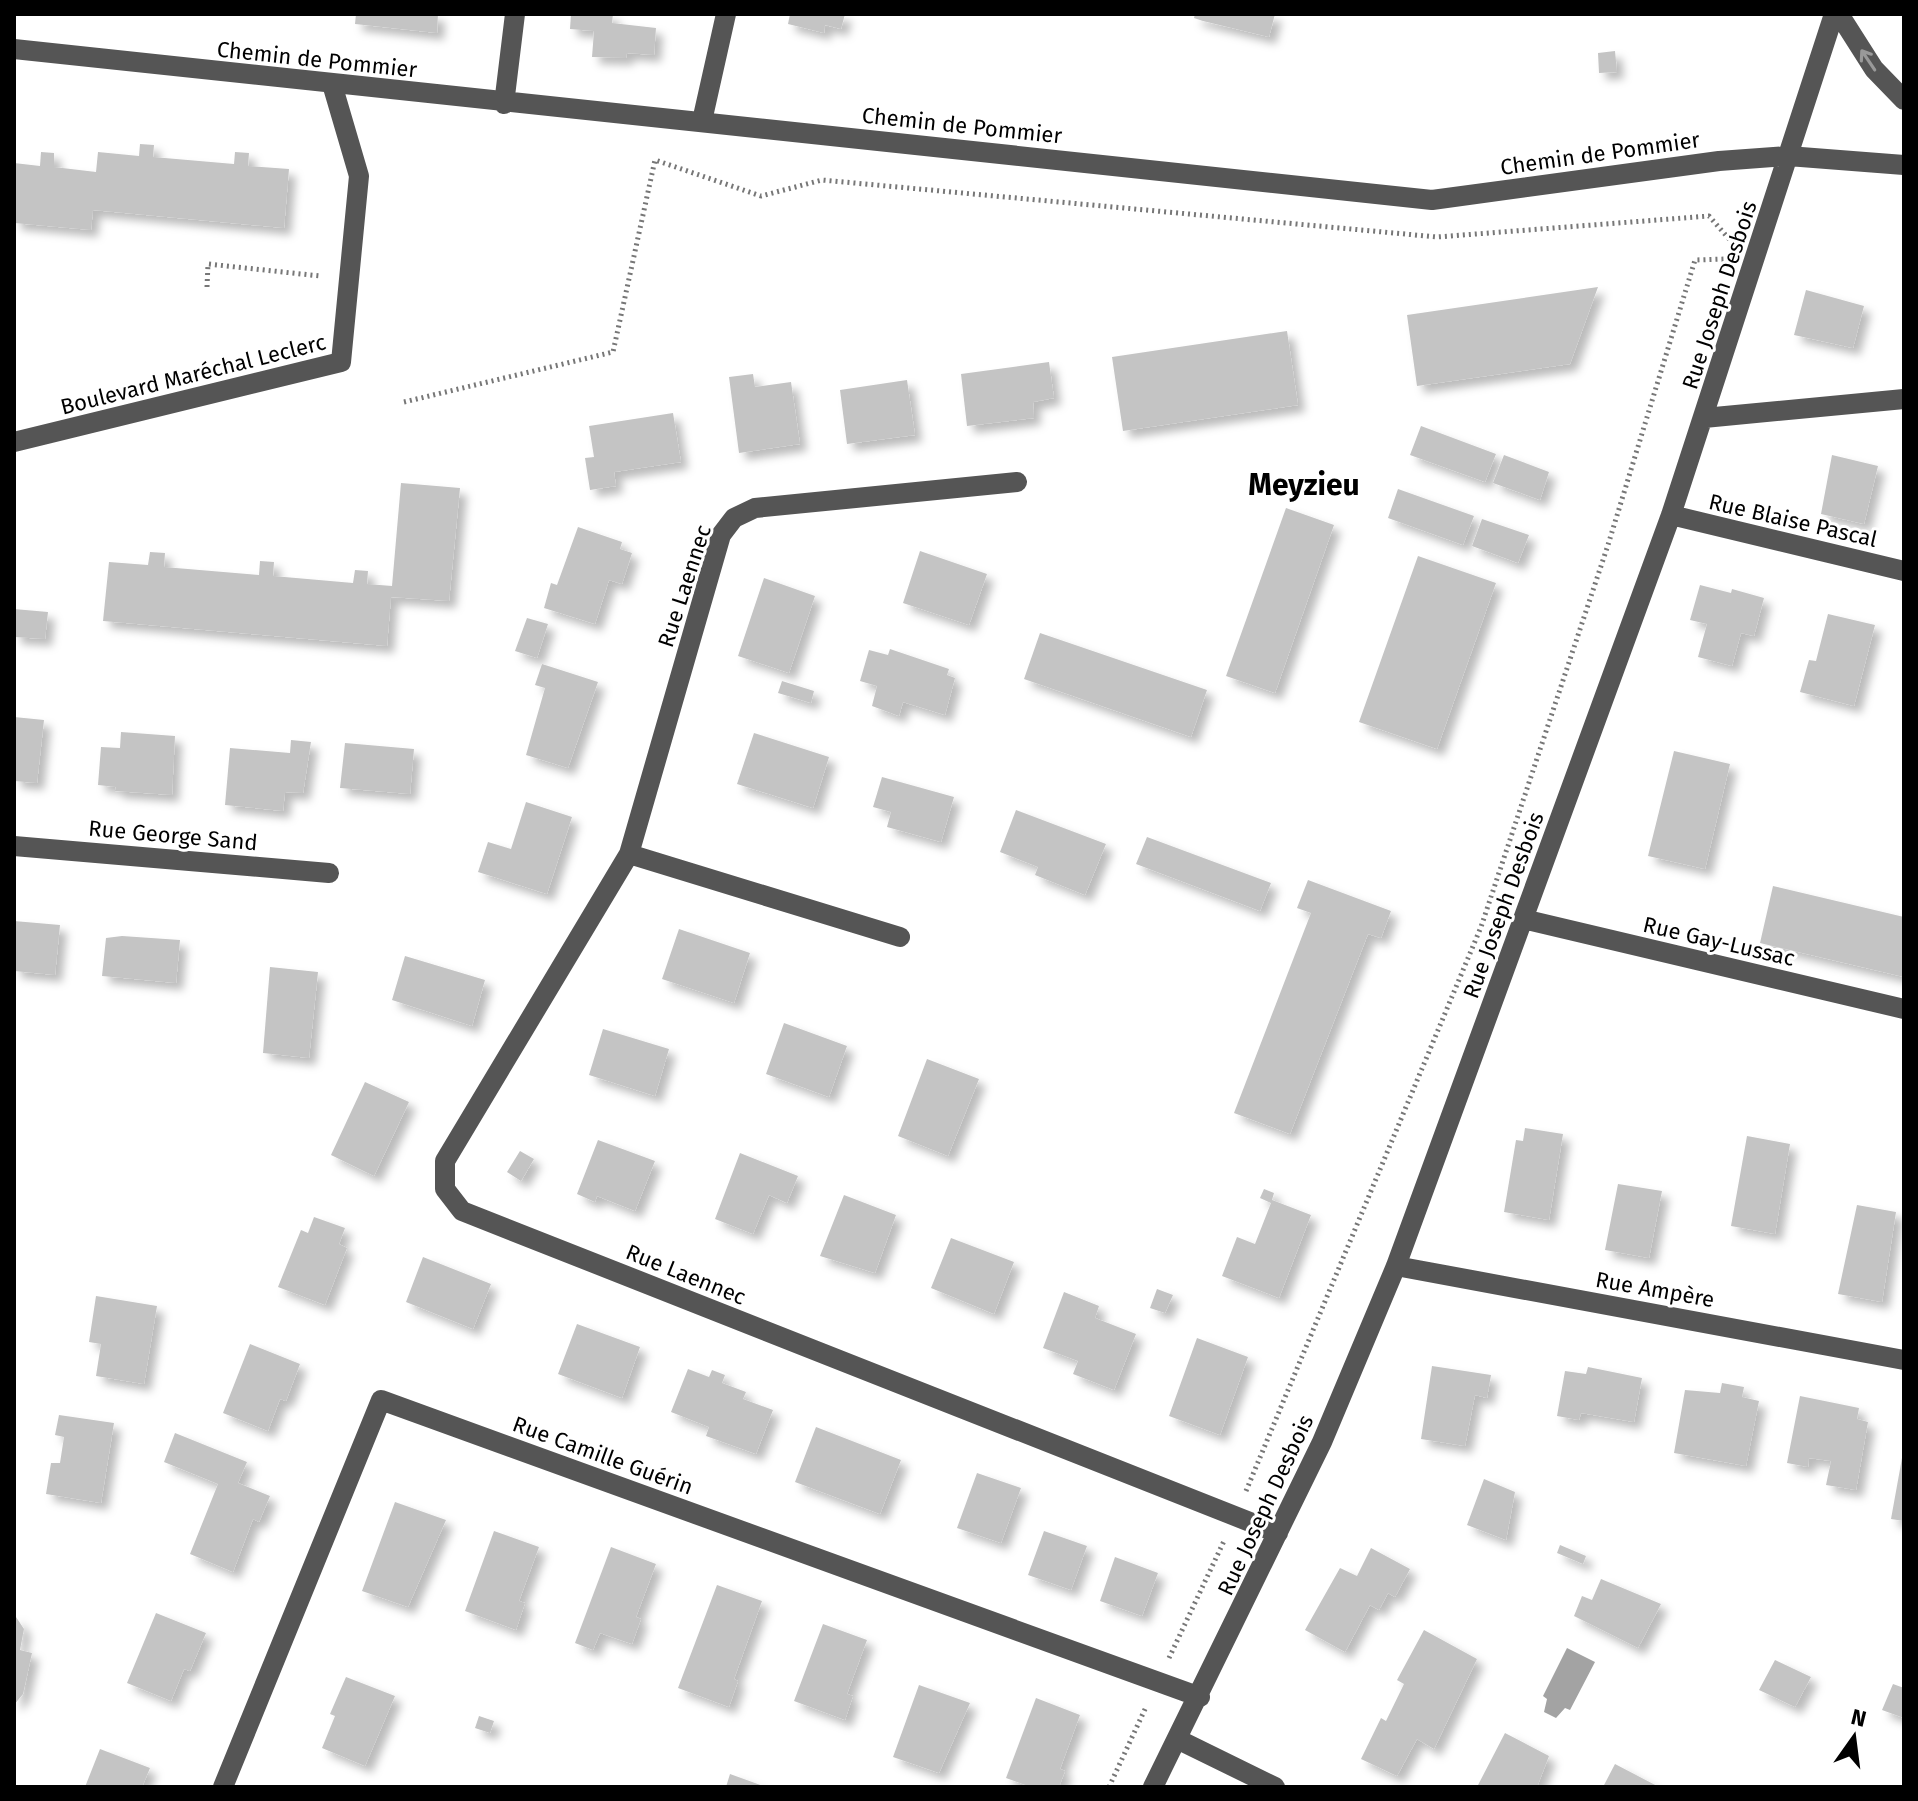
<svg xmlns="http://www.w3.org/2000/svg" width="1918" height="1801" font-family="'Fira Sans',sans-serif">
<style>
.water{fill:#a3a3a3}
.building{fill:#c4c4c4;filter:url(#shadow)}
.lines{fill:none;stroke-linecap:round;stroke-linejoin:round}
.path{stroke:#777;stroke-width:5;stroke-dasharray:2 4;stroke-linecap:butt}
.minor{stroke:#555;stroke-width:20}
.oneway{stroke:#999}
.labels{text-anchor:middle;stroke-width:6;stroke-linejoin:round;paint-order:stroke}
.street-label{font-size:22px;fill:#000;stroke:#fff}
.district-label{font-size:30px;font-weight:bold;fill:#000;stroke:#fff}
</style>
<defs>
<filter id="shadow"><feDropShadow dx="7" dy="7" stdDeviation="4" flood-color="#0004"/></filter>
</defs>
<rect width="100%" height="100%" fill="#fff"/>
<path class="water" d="M1567 1648 1595 1662 1570 1710 1565 1708 1556 1718 1544 1712 1547 1699 1543 1696Z"/>
<path class="building" d="M356 14H438L437 33 355 24Z
M571 14H613L612 23 656 28 654 55 627 53 626 58 592 57 594 31 570 29Z
M790 14H845L841 29 825 25 824 33 788 24Z
M1195 14H1275L1269 37 1203 21 1194 18Z
M1615 51 1617 72 1599 73 1598 53Z
M140 144 154 145 153 157 234 164 235 152 249 153 248 166 289 169 284 228 93 210 91 230 14 223V163L40 166 41 152 54 153V167L96 172 98 152 139 156Z
M1598 287 1570 364 1417 386 1407 315Z
M1806 290 1864 306 1853 348 1794 335Z
M1287 331 1298 405 1123 431 1112 357Z
M1049 362 1054 398 1033 402 1034 418 967 426 961 374Z
M753 374 755 387 791 382 800 444 739 453 729 377Z
M907 380 915 435 847 444 840 390Z
M673 413 681 462 614 472 616 486 590 490 585 458 594 457 589 426Z
M1421 426 1496 454 1485 482 1410 455Z
M1504 455 1549 472 1540 500 1493 483Z
M1832 455 1878 466 1864 524 1821 514Z
M401 483 460 488 449 601 391 597 387 646 103 621 109 562 148 565 150 552 165 553 164 567 259 575 260 561 274 562 273 576 353 583 355 570 368 571 367 584 392 586Z
M1398 489 1474 516 1463 545 1388 518Z
M1286 508 1334 525 1275 693 1226 676Z
M1482 519 1529 535 1518 563 1472 546Z
M578 527 622 542 620 549 632 553 622 584 609 580 595 624 544 608 551 583 557 585Z
M920 551 987 574 969 625 903 603Z
M1418 556 1496 583 1437 749 1359 722Z
M764 578 815 596 789 673 738 656Z
M1700 585 1731 593 1732 589 1764 598 1754 636 1741 633 1732 666 1698 657 1707 624 1690 620Z
M14 609 48 612 45 639 14 637Z
M1828 614 1875 625 1854 706 1800 692 1809 660 1816 661Z
M527 618 548 624 537 658 515 651Z
M1040 633 1207 690 1191 737 1024 679Z
M890 649 949 669 947 675 955 678 945 715 903 702 899 716 872 706 877 686 860 681 869 650 888 655Z
M542 664 598 682 568 768 526 755 545 688 535 685Z
M782 681 814 691 811 703 778 693Z
M14 717 44 720 37 783 14 781Z
M121 732 175 736 172 795 115 791 116 787 98 785 101 747 120 748Z
M754 733 829 757 813 808 737 784Z
M291 740 311 742 303 793 285 792 283 811 225 805 230 748 290 753Z
M345 743 414 749 410 794 340 788Z
M1674 751 1730 764 1705 869 1648 856Z
M882 777 954 797 941 842 887 827 891 812 873 807Z
M526 802 572 817 547 894 478 872 488 842 511 849Z
M1016 810 1106 844 1085 895 1035 875 1038 867 1000 852Z
M1147 837 1271 883 1260 911 1136 864Z
M1308 880 1391 911 1381 938 1368 934 1290 1134 1234 1113 1311 913 1297 908Z
M1773 886 1904 917V977L1760 943Z
M14 921 60 925 55 975 14 971Z
M679 929 750 953 734 1003 662 979Z
M122 936 180 940 176 983 102 976 106 938Z
M405 956 485 980 472 1026 392 1000Z
M270 967 318 972 309 1058 263 1053Z
M784 1023 847 1046 829 1097 766 1074Z
M603 1029 669 1049 655 1096 589 1075Z
M927 1059 979 1079 948 1156 898 1136Z
M365 1082 409 1102 374 1176 331 1155Z
M1525 1128 1563 1134 1549 1220 1504 1212 1516 1140 1523 1141Z
M1747 1136 1790 1144 1775 1234 1731 1226Z
M598 1140 655 1161 635 1211 597 1196 595 1202 577 1194Z
M520 1151 534 1159 521 1181 507 1172Z
M740 1153 798 1176 787 1203 769 1195 753 1234 715 1219Z
M1618 1184 1662 1191 1649 1258 1605 1250Z
M1264 1189 1274 1193 1272 1200 1311 1215 1279 1298 1222 1276 1237 1237 1255 1244 1271 1203 1260 1198Z
M844 1195 896 1215 875 1273 820 1256Z
M1857 1205 1896 1212 1882 1302 1838 1294Z
M314 1217 345 1228 339 1244 347 1248 325 1305 278 1287 301 1230 308 1233Z
M951 1238 1014 1262 994 1314 931 1288Z
M423 1257 491 1284 473 1329 406 1302Z
M1157 1289 1173 1295 1165 1313 1150 1308Z
M1064 1292 1099 1306 1095 1318 1136 1334 1114 1390 1073 1374 1078 1361 1043 1348Z
M96 1296 157 1306 144 1384 96 1376 101 1344 89 1342Z
M577 1324 640 1347 622 1398 558 1374Z
M1197 1338 1248 1357 1220 1435 1169 1416Z
M250 1344 300 1364 286 1401 280 1399 268 1431 223 1413Z
M1432 1366 1491 1375 1487 1398 1475 1395 1465 1446 1421 1439Z
M1588 1367 1642 1378 1634 1422 1581 1413 1579 1420 1557 1416 1565 1371 1586 1374Z
M688 1369 709 1377 712 1370 725 1375 722 1383 746 1392 743 1399 773 1410 756 1454 706 1436 709 1427 671 1412Z
M1722 1383 1744 1387 1742 1397 1759 1401 1746 1466 1674 1453 1685 1390 1720 1393Z
M1800 1396 1859 1408 1857 1419 1868 1422 1856 1490 1826 1485 1831 1461 1809 1458 1808 1467 1787 1463Z
M59 1415 114 1423 101 1503 46 1494 51 1463H60L64 1437 55 1435Z
M816 1427 901 1460 880 1514 795 1482Z
M175 1433 247 1462 238 1483 270 1496 259 1522 253 1519 233 1572 190 1554 218 1484 164 1462Z
M1902 1458H1904V1521L1891 1519Z
M977 1473 1021 1488 1001 1543 957 1528Z
M1484 1479 1515 1492 1506 1540 1467 1525Z
M395 1502 446 1520 408 1607 362 1591Z
M494 1531 539 1547 519 1601 525 1603 516 1630 465 1611Z
M1044 1531 1087 1546 1071 1590 1028 1575Z
M1560 1545 1586 1556 1583 1564 1557 1553Z
M611 1547 656 1564 636 1617 641 1619 632 1644 600 1633 593 1650 575 1643Z
M1371 1548 1410 1569 1395 1597 1388 1593 1379 1610 1370 1605 1345 1652 1305 1630 1340 1568 1357 1576Z
M1115 1557 1158 1573 1142 1616 1100 1601Z
M1601 1579 1661 1604 1638 1648 1574 1616 1582 1596 1592 1600Z
M717 1585 762 1601 734 1679 738 1681 729 1707 678 1688Z
M156 1613 206 1633 190 1671 184 1669 171 1701 127 1683Z
M14 1614 24 1629 20 1650 32 1653 23 1694 14 1705Z
M823 1624 867 1640 847 1694 853 1696 845 1720 794 1701Z
M1424 1630 1477 1659 1434 1749 1417 1739 1397 1776 1361 1759 1381 1718 1386 1721 1404 1684 1397 1680Z
M1775 1660 1811 1677 1795 1707 1759 1690Z
M346 1677 395 1696 365 1766 322 1748 335 1716 330 1714Z
M1893 1684 1904 1688V1718L1882 1710Z
M919 1685 970 1703 939 1773 893 1757Z
M1036 1698 1080 1715 1060 1769 1065 1771 1059 1787H1031L1006 1778Z
M479 1716 494 1721 490 1733 475 1728Z
M1505 1733 1549 1756 1537 1787H1477Z
M100 1749 150 1768 142 1787H85Z
M1615 1764 1659 1787H1603Z
M730 1774 766 1787H726Z"/>
<g class="lines">
<path class="path" d="M207 287 208 264 320 276
M404 402 613 352 655 160 761 196 822 180 1437 237 1709 216 1730 240
M1246 1491 1481 927 1608 545 1695 260 1726 259
M1169 1658 1224 1541
M1109 1787 1146 1707"/>
<path class="minor" d="M1839 14 1874 69 1904 100
M14 49 1432 200 1719 161 1788 156 1904 165
M504 104 515 14
M702 121 726 14
M1704 418 1904 399
M14 442 341 362 359 176 332 84
M1017 482 755 508 734 518 721 535 629 854 445 1161V1189L462 1211 1278 1533
M1671 515 1904 571
M14 846 329 873
M629 854 900 937
M1523 919 1904 1009
M1396 1266 1904 1360
M1177 1739 1275 1787
M223 1787 381 1400 1200 1697
M1153 1787 1322 1442 1396 1266 1671 515 1834 14"/>
</g>
<defs><path id="oneway-shaft" d="M-6 0H5M1.5-3L5.5 0L1.5 3" fill="none" stroke-width="1.6" stroke-linecap="round" stroke-linejoin="round" transform="scale(2)"/></defs>
<use class="oneway" href="#oneway-shaft" transform="translate(1868 60) rotate(-124)"/>
<g class="labels">
<g class="street-label">
<text transform="translate(317 59) rotate(6)" y="8">Chemin de Pommier</text>
<text transform="translate(962 125) rotate(6)" y="8">Chemin de Pommier</text>
<text transform="translate(1600 153) rotate(-8)" y="8">Chemin de Pommier</text>
<text transform="translate(1719 295) rotate(-72)" y="8">Rue Joseph Desbois</text>
<text transform="translate(193 374) rotate(-14)" y="8">Boulevard Maréchal Leclerc</text>
<text transform="translate(1793 520) rotate(13)" y="8">Rue Blaise Pascal</text>
<text transform="translate(684 586) rotate(-72)" y="8">Rue Laennec</text>
<text transform="translate(173 835) rotate(5)" y="8">Rue George Sand</text>
<text transform="translate(1503 905) rotate(-70)" y="8">Rue Joseph Desbois</text>
<text transform="translate(1719 941) rotate(13)" y="8">Rue Gay-Lussac</text>
<text transform="translate(686 1274) rotate(22)" y="8">Rue Laennec</text>
<text transform="translate(1655 1289) rotate(10)" y="8">Rue Ampère</text>
<text transform="translate(603 1455) rotate(20)" y="8">Rue Camille Guérin</text>
<text transform="translate(1265 1505) rotate(-65)" y="8">Rue Joseph Desbois</text>
</g>
<g class="district-label">
<text x="1304" y="495">Meyzieu</text>
</g>
</g>
<rect width="1918" height="1801" fill="none" stroke="#000000" stroke-width="32"/>
<g transform="translate(1854 1737) rotate(14)" stroke="#ffffff" stroke-width="6" paint-order="stroke">
<path d="M0-6L14 30L0 20L-14 30Z" fill="#000000"/>
<text y="-12" font-size="22" font-weight="bold" text-anchor="middle" fill="#000000">N</text>
</g>
</svg>
